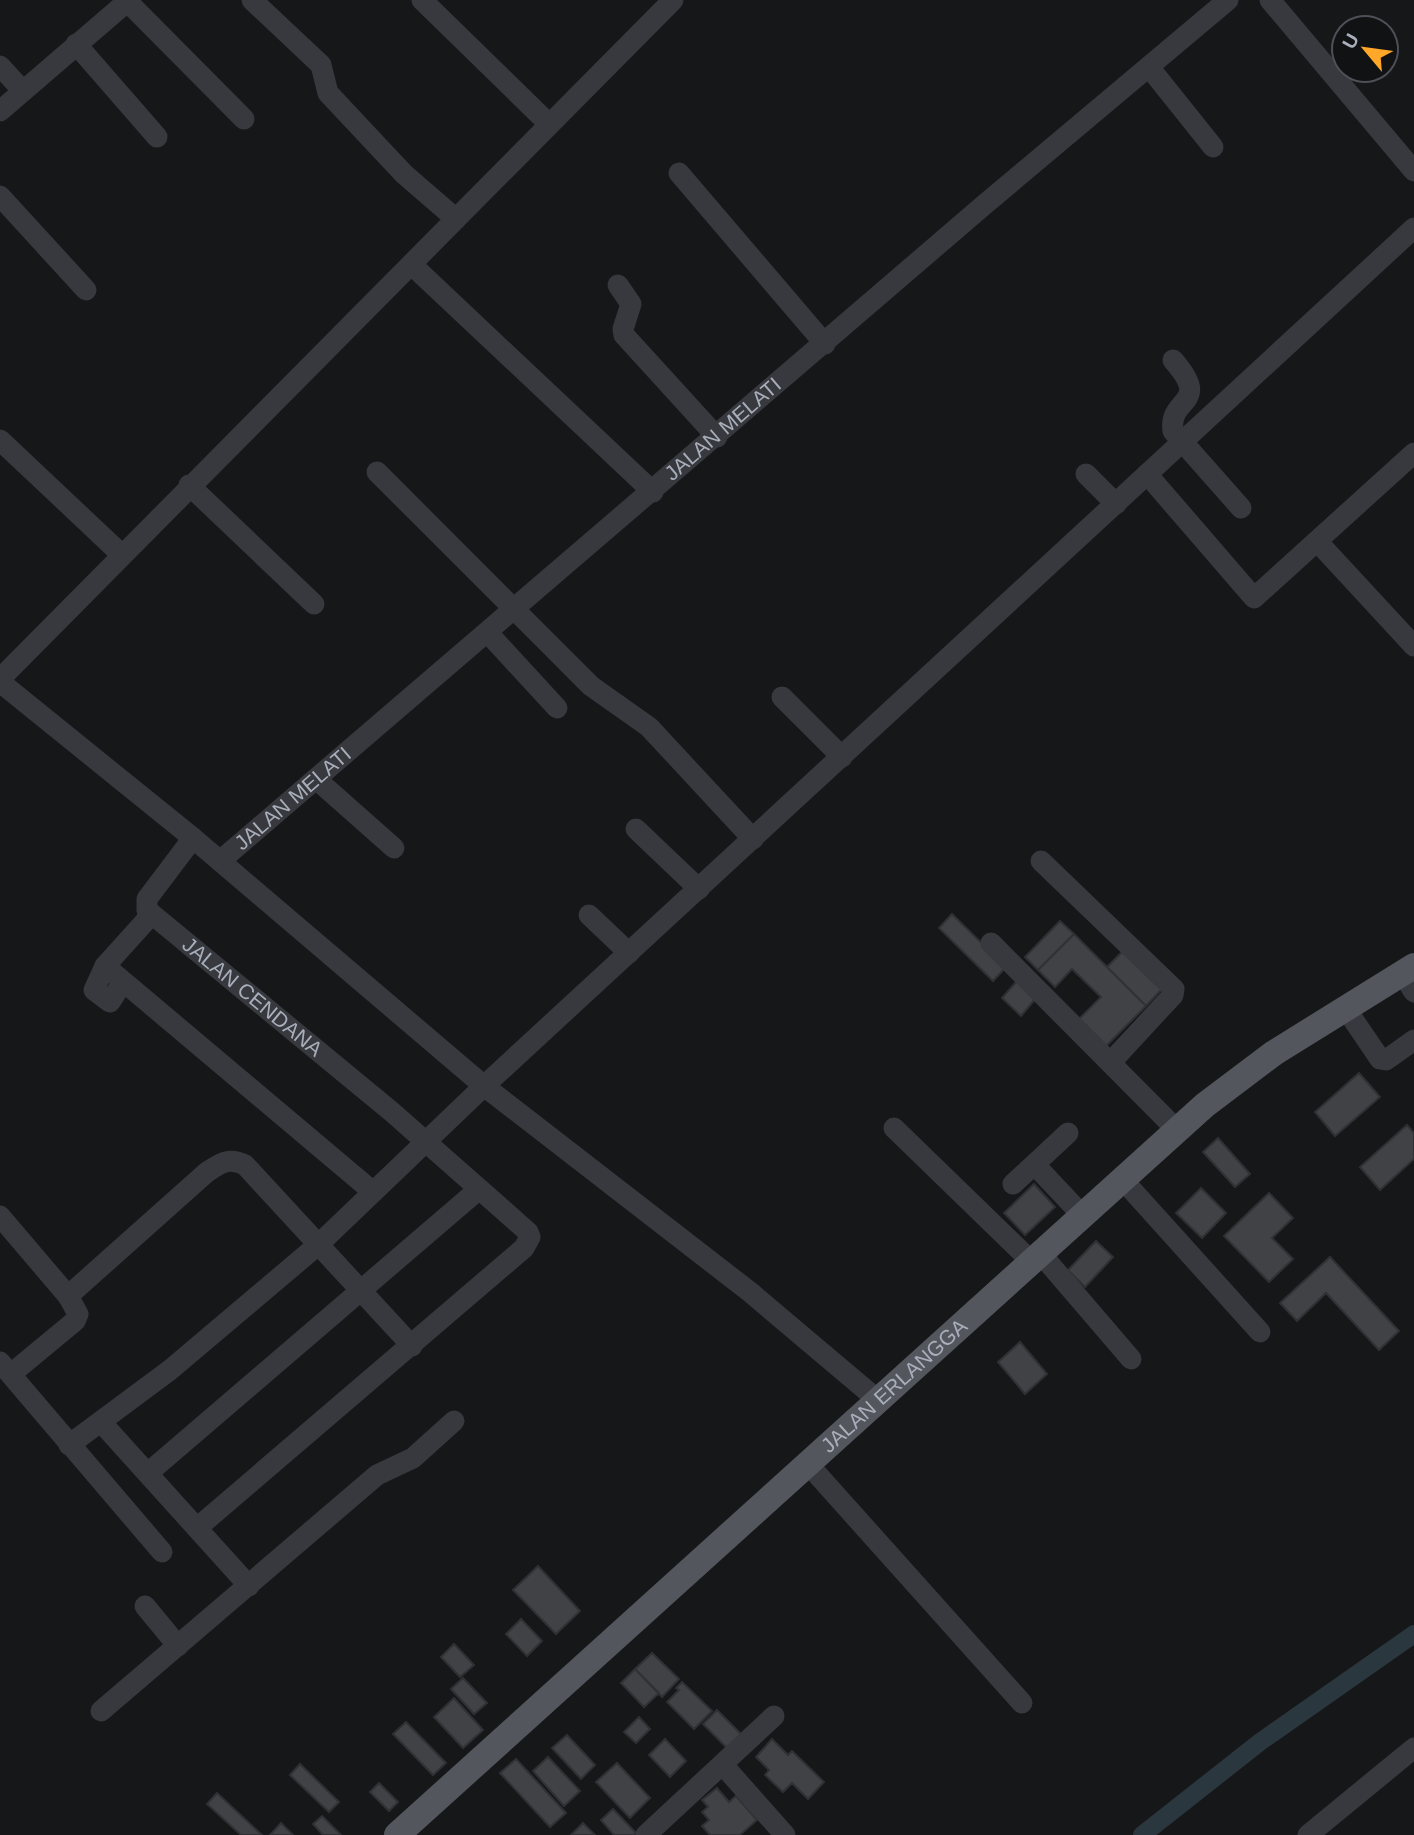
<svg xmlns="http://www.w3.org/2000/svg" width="1414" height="1835" font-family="Helvetica,sans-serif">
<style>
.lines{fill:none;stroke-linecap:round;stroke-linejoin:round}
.canal{stroke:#2b373e;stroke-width:18}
.building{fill:#404246;stroke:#303135;stroke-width:2}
.minor{stroke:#37393e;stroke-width:21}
.major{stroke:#53565d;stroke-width:26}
.labels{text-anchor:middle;stroke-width:7;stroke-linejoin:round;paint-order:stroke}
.street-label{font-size:21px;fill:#a8aeba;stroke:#111214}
</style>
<rect width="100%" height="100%" fill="#161719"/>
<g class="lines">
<path class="canal" d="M1142 1835 1260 1742 1414 1634"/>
</g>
<path class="building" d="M952 914 1006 967 993 981 939 928Z
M1060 921 1074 934 1038 970 1025 957Z
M1074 934 1146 1006 1106 1046 1078 1020 1101 997 1072 969 1055 987 1038 970Z
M1124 950 1163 988 1146 1006 1107 967Z
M1017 981 1036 998 1021 1016 1002 998Z
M1359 1073 1380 1097 1335 1136 1315 1112Z
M1407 1125 1414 1133V1159L1380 1190 1360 1167Z
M1218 1138 1250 1174 1235 1187 1203 1152Z
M1034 1184 1055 1207 1025 1235 1004 1213Z
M1201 1188 1226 1213 1202 1238 1176 1213Z
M1269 1193 1293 1218 1272 1238 1293 1259 1269 1282 1224 1236Z
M1096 1241 1113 1257 1085 1287 1068 1270Z
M1330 1257 1399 1331 1379 1350 1326 1293 1297 1321 1280 1303Z
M1020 1342 1047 1374 1025 1394 998 1362Z
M538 1566 580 1611 556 1634 513 1590Z
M521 1619 542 1641 527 1656 506 1634Z
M454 1644 474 1665 460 1677 441 1657Z
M652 1653 679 1679 662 1697 635 1669Z
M635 1669 659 1693 644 1707 621 1683Z
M463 1678 487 1703 474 1714 451 1689Z
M682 1682 712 1711 694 1729 667 1702 679 1690 676 1688Z
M454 1698 483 1730 463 1748 434 1717Z
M717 1710 746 1739 732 1753 703 1724Z
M639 1717 650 1729 636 1743 624 1732Z
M406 1722 446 1763 433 1775 393 1734Z
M567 1735 595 1765 581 1779 552 1748Z
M665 1739 686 1761 670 1777 649 1755Z
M772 1739 788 1755 792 1751 824 1782 808 1799 792 1783 783 1792 765 1775 769 1770 756 1757Z
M548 1757 580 1791 564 1806 533 1771Z
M516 1759 566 1813 550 1827 500 1773Z
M617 1763 650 1798 630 1818 596 1782Z
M300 1764 339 1802 329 1812 290 1775Z
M379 1783 398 1802 389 1811 370 1792Z
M717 1788 729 1802 736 1796 757 1820 740 1835H710L702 1826 709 1820 702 1812 708 1807 702 1800Z
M217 1793 262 1835H241L207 1804Z
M613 1809 636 1833 634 1835H614L601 1820Z
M322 1816 341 1835H323L313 1824Z
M281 1823 293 1835H270Z
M583 1823 595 1835H571Z"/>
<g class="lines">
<g class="minor">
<path d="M126 0 244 119"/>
<path d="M252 0 321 65 328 93 404 174 456 219"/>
<path d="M422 0 549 124"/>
<path d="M1270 0 1414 171"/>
<path d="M76 44 157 137"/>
<path d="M0 66 23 91"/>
<path d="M1149 67 1213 147"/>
<path d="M0 111 129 0"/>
<path d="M679 173 825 344"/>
<path d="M0 196 86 290"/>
<path d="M412 265 653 492"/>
<path d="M618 285 631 304 623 329 624 335 717 437"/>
<path d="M1173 360C1213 406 1168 396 1173 431L1241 508"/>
<path d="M0 440 121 554"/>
<path d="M377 472 591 686 649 727 753 839"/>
<path d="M1086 474 1116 504"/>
<path d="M1147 474 1254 598 1414 453"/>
<path d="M189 485 314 604"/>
<path d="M1317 541 1414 646"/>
<path d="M488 633 557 708"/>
<path d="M0 679 673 0"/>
<path d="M0 682 193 838 484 1086 750 1292 879 1401"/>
<path d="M782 697 842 757"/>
<path d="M316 779 394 848"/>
<path d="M636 829 699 889"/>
<path id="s1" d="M193 838 147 899V910L392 1112 528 1232 530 1237 524 1248 197 1528"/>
<path id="s2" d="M220 861 984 205 1228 0"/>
<path d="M1041 861 1174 989 1173 995 1111 1062"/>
<path d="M589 915 629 953"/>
<path d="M991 943 1177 1130"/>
<path d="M105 966 372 1191"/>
<path d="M1402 973 1414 992"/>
<path d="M123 982 110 1002 94 990 105 966 151 915"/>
<path d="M1346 1009 1380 1059 1386 1060 1414 1040"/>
<path d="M894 1128 1032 1262"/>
<path d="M1035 1165 1083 1216"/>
<path d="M1123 1180 1260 1332"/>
<path d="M1013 1184 1068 1133"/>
<path d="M0 1216 68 1296"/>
<path d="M1041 1254 1131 1359"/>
<path d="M0 1362 162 1552"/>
<path d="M11 1374 75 1321 78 1314 68 1296 207 1172C221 1163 229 1157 245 1165L412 1346"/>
<path d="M101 1422 249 1586"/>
<path d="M69 1445 170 1370 319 1244 484 1086 1414 228"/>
<path d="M808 1464 1022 1703"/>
<path d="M148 1473 478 1190"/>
<path d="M145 1606 178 1646"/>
<path d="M101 1711 377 1475 413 1458 454 1421"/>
<path d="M723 1765 785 1835"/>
<path d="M646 1835 774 1716"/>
<path d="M1308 1835 1414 1748"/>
</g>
<path class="major" id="s3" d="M397 1835 1205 1105 1274 1053 1414 966"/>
</g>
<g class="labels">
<g class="street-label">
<text dy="7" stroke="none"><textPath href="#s2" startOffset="663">JALAN MELATI</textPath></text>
<text dy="7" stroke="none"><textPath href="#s2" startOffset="96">JALAN MELATI</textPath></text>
<text dy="7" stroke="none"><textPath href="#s1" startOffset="224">JALAN CENDANA</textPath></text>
<text dy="7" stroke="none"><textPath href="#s3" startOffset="670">JALAN ERLANGGA</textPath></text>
</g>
</g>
<g transform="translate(1365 49) rotate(299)"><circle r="33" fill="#111214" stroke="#4d5056" stroke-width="2"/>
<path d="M0-5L12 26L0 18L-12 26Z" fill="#ffa728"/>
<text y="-10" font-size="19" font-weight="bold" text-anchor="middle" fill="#a8aeba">U</text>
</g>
</svg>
